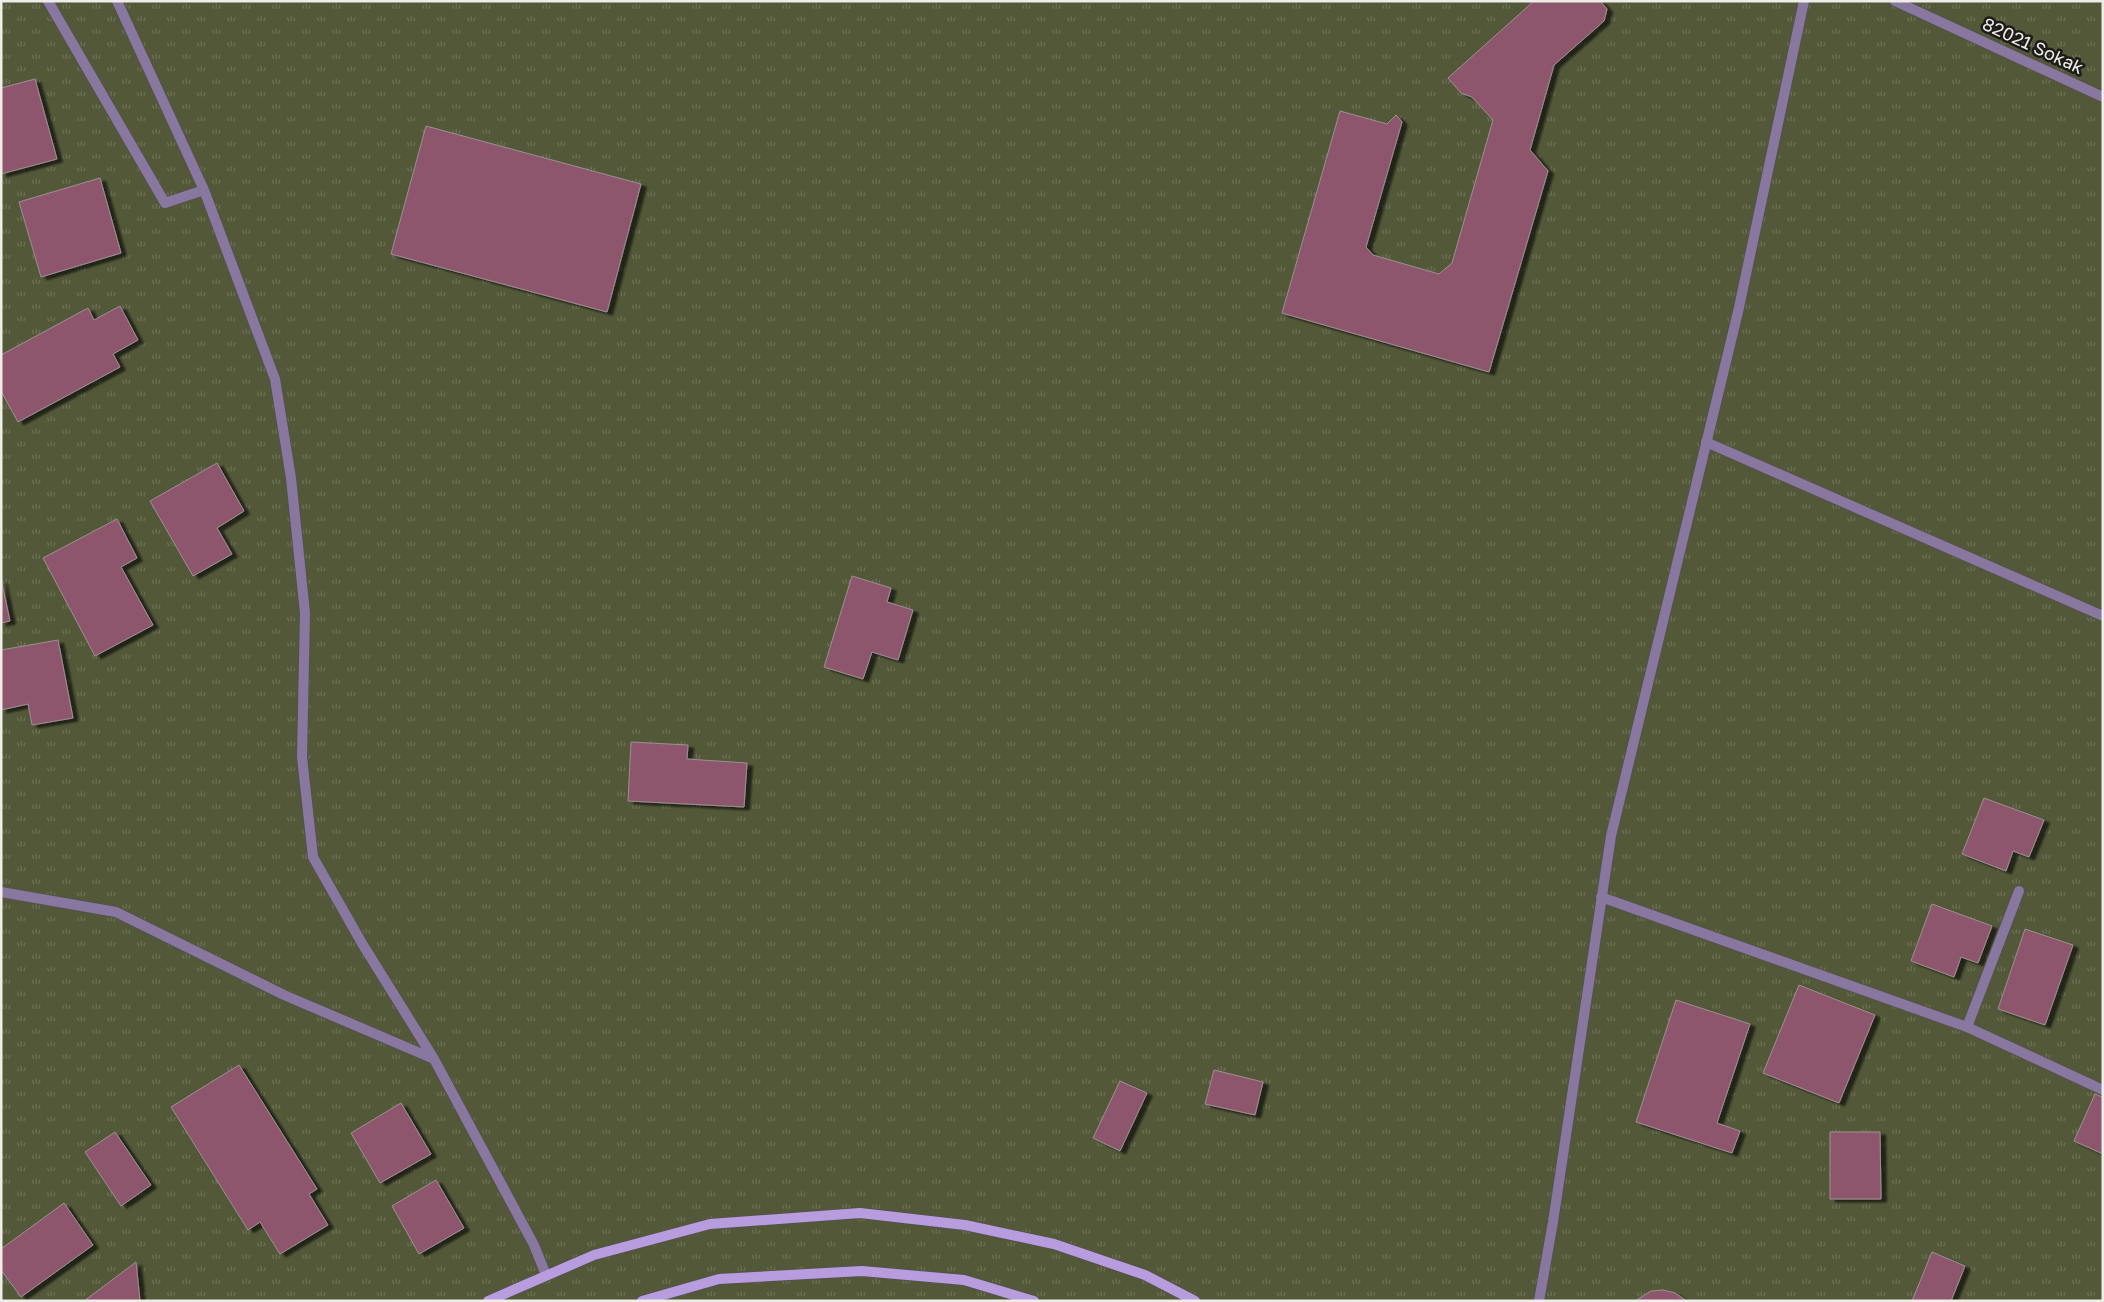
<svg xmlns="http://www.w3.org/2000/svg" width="2104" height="1302" font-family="'Golos Text',sans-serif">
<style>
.park{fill:url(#park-tufts)}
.building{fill:#8e566d;stroke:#9b9094;filter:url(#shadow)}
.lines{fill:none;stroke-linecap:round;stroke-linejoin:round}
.lane-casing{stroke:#54524a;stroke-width:12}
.street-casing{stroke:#54524a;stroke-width:12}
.secondary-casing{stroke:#54524a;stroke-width:12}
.lane{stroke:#8878a0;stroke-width:10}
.street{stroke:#8878a0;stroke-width:10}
.secondary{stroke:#b89dde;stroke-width:10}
.labels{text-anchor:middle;stroke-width:5;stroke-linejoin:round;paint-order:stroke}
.street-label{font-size:18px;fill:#efede8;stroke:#1d1c18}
</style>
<defs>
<pattern id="park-tufts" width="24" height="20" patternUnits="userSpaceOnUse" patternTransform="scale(1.25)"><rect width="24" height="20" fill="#535938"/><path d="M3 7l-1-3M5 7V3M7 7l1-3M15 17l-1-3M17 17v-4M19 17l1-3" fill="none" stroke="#6c7155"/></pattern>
<filter id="shadow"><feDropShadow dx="5.5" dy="3" stdDeviation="1" flood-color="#0009"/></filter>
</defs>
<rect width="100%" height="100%" fill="#37342c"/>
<path class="park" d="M1 1H2103V1301H1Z"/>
<path class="building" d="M1534 1H1600L1607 9 1604 21 1554 65 1530 150 1548 171 1489 372 1282 313 1340 111 1387 124 1396 115 1402 122 1366 247 1373 255 1439 274 1452 263 1493 120 1472 97 1461 93 1448 78Z
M35 79 57 159 1 174V88Z
M426 126 641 184 607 312 391 254Z
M100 178 121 253 41 277 19 202Z
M120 306 138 340 113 354 120 367 18 422 1 391V355L88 308 94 320Z
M217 463 244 511 217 528 232 554 193 576 150 501Z
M117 519 137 558 121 567 153 625 95 656 43 558Z
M852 576 891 588 887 602 913 610 898 660 872 652 863 679 824 667Z
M1 579 10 621 1 623Z
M58 640 73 718 32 725 28 704 1 710V650Z
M631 742 688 745 687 759 747 763 744 807 628 801Z
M1984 798 2044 820 2029 857 2013 851 2006 871 1962 854Z
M1932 904 1992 926 1978 963 1961 957 1954 977 1911 961Z
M2025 929 2073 945 2045 1025 1998 1009Z
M1799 985 1875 1015 1839 1103 1763 1073Z
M1676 1000 1750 1024 1717 1123 1740 1131 1732 1153 1636 1122Z
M239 1065 317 1189 309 1194 328 1225 280 1254 260 1222 248 1230 171 1107Z
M1214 1070 1263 1082 1255 1115 1205 1104Z
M1120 1081 1147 1093 1120 1151 1093 1138Z
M2095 1094 2103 1097V1154L2074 1141Z
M401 1103 431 1154 380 1183 351 1133Z
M115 1132 151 1185 121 1206 85 1152Z
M1830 1132H1880L1881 1199H1830Z
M436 1180 464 1228 419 1254 392 1206Z
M64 1203 93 1245 21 1297 1 1270V1249Z
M1932 1252 1965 1266 1951 1301H1912Z
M136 1262 140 1301H84Z
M1663 1290 1675 1293 1687 1301H1635L1651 1291Z"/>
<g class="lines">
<g class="lane-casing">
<path id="lane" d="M1967 1027 2019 891"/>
</g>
<g class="street-casing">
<path id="street" d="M48 1 165 203 204 190
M117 1 204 190 275 379 291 478 305 613 302 757 313 857 363 945 434 1059 534 1245 546 1275
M1895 1 2103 97
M1706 442 2103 616
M1 892 116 912 284 995 434 1059
M1601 897 1967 1027 2103 1090
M1539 1301 1553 1222 1611 836 1738 312 1804 1"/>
</g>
<g class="secondary-casing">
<path id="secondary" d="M488 1301 594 1255 710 1224 860 1213 965 1225 1054 1244 1145 1275 1195 1301
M642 1301 719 1279 862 1271 964 1280 1034 1301"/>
</g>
<use href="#lane" class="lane"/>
<use href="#street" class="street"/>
<use href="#secondary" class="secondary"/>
</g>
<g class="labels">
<g class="street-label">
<text transform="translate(2033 46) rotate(25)" y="6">82021 Sokak</text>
</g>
</g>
<rect width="2104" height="1302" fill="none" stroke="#efede8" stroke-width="5"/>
</svg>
